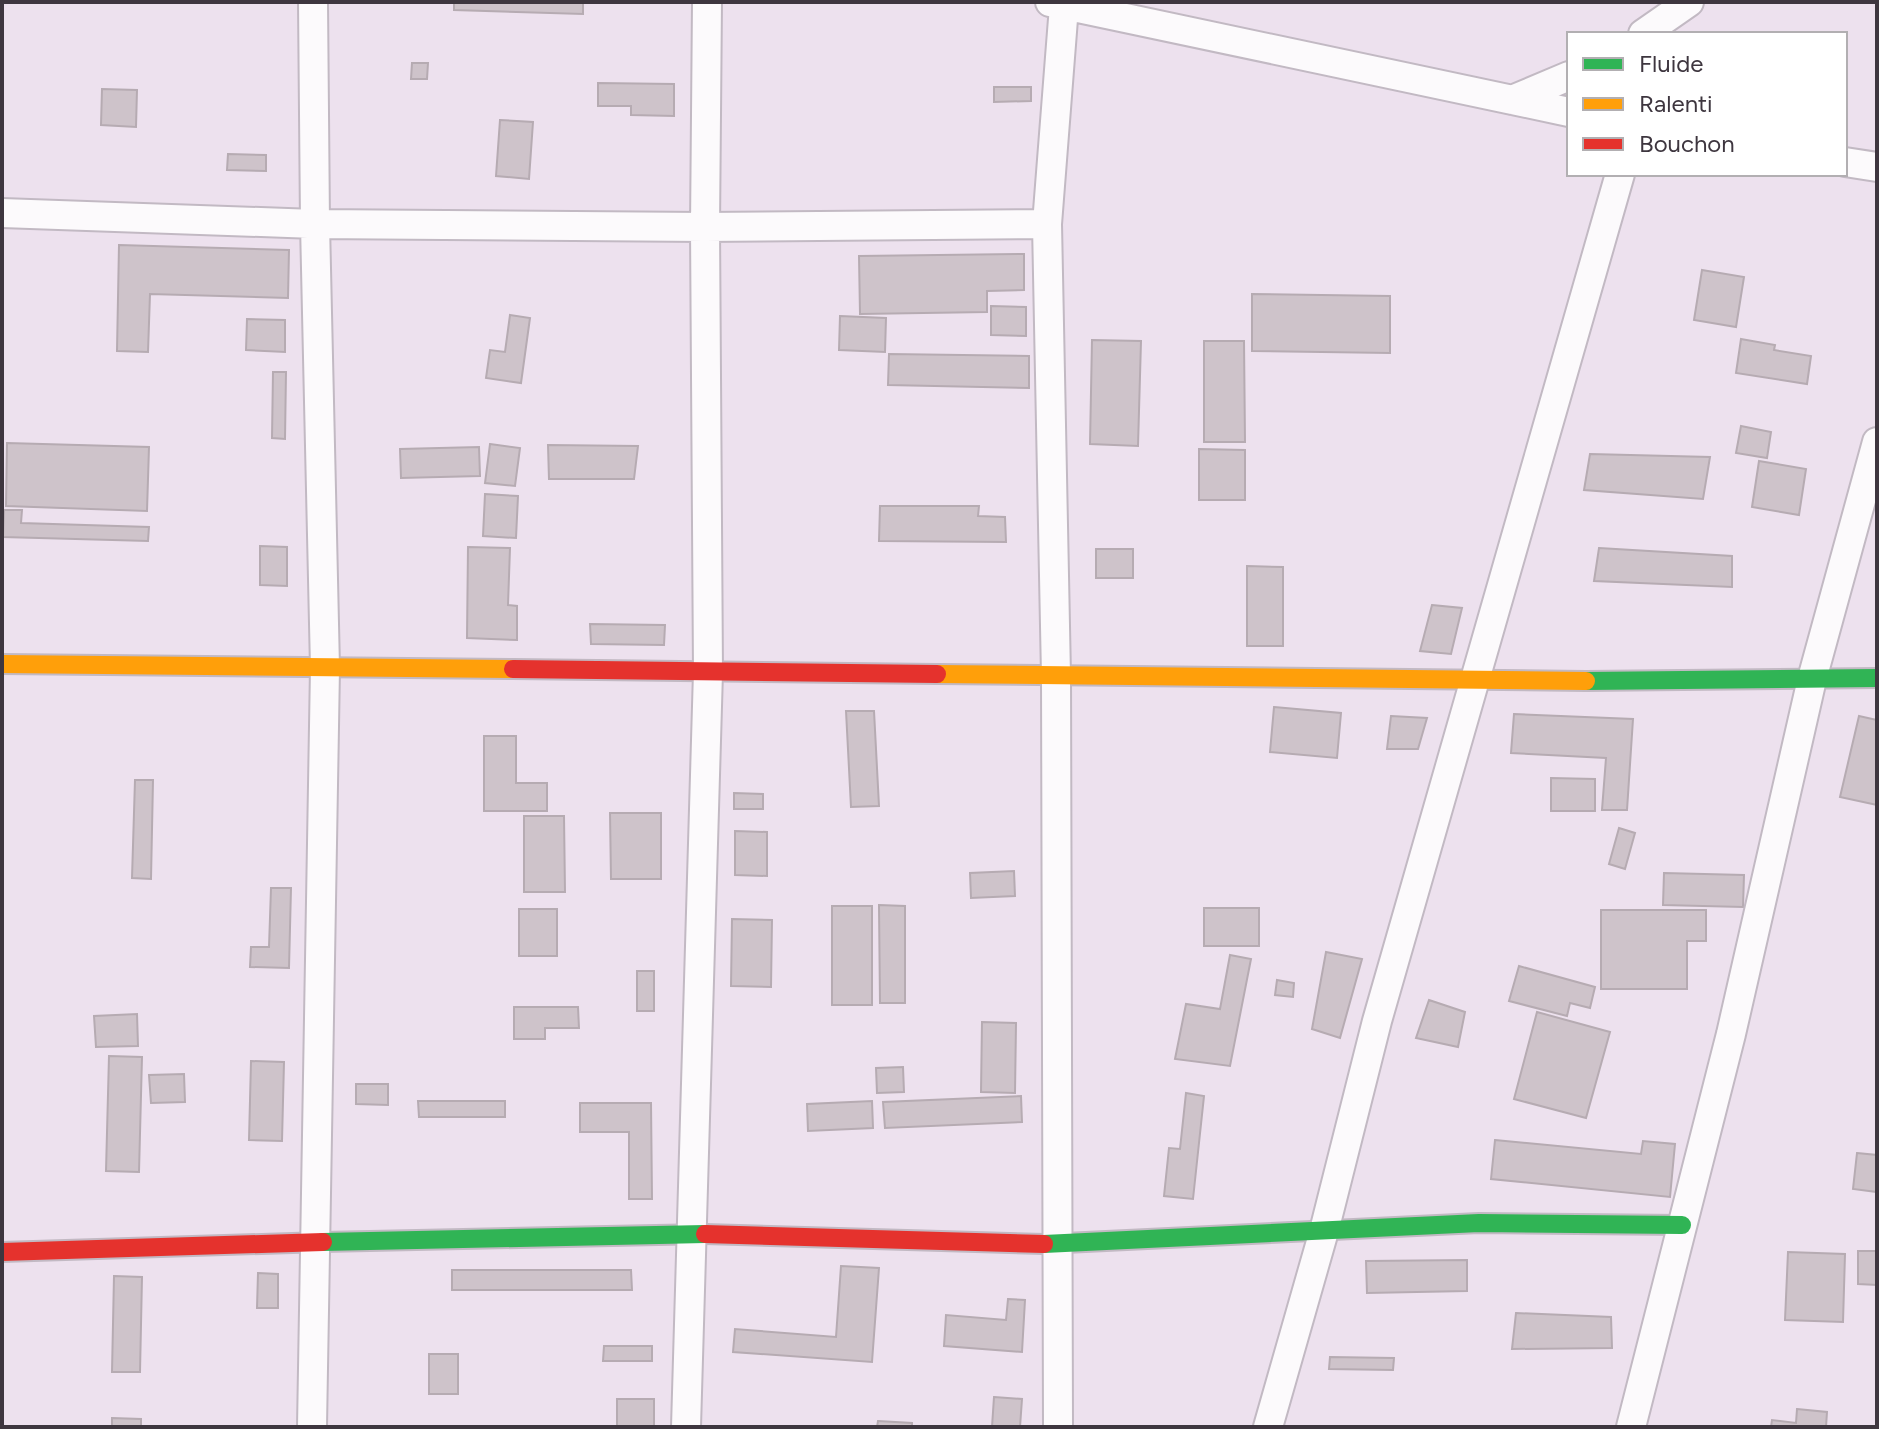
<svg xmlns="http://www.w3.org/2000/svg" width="1879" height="1429" font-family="Figtree,sans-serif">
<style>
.building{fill:#cec3ca;stroke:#b6abb2;stroke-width:2}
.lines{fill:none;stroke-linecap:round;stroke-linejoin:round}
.street-casing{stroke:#c2b9c3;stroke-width:32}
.fast-casing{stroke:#c2b9c3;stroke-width:22}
.slow-casing{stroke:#c2b9c3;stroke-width:22}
.jam-casing{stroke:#c2b9c3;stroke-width:22}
.street{stroke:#fcfafc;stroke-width:28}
.fast{stroke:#30b455;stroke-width:18}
.slow{stroke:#ff9f0a;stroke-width:18}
.jam{stroke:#e5322d;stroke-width:18}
</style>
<rect width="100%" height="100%" fill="#ede1ee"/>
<path class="building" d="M454 2H583V14L454 10Z
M412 63H428L427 79H411Z
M598 83 674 84V116L631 115V106H598Z
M994 87H1031V101L994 102Z
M102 89 137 90 136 127 101 125Z
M500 120 533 122 529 179 496 176Z
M228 154 266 155V171L227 170Z
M119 245 289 250 288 298 150 294 148 352 117 351Z
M1024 254V290L987 291V312L860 314 859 256Z
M1702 270 1744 277 1736 327 1694 320Z
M1252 294 1390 296V353L1252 351Z
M991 306 1026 307V336L991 335Z
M510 315 530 318 521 383 486 378 490 350 505 352Z
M840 316 886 318 885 352 839 350Z
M247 319 285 320V352L246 350Z
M1741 339 1775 345 1774 350 1811 356 1807 384 1736 373Z
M1092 340 1141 341 1138 446 1090 444Z
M1204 341H1244L1245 442H1204Z
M889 354 1029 356V388L888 385Z
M273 372H286L285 439 272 438Z
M1741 426 1771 432 1767 458 1736 453Z
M7 443 149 447 147 511 6 506Z
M490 444 520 448 515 486 485 483Z
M548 445 638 446 634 479H549Z
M479 447 480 476 401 478 400 449Z
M1199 449 1245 450V500H1199Z
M1590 454 1710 457 1703 499 1584 490Z
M1759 461 1806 469 1799 515 1752 507Z
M485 494 518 496 516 538 483 536Z
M880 506H979L978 516 1005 517 1006 542 879 541Z
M4 510H22L21 523 149 527 148 541 3 537Z
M260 546 287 547V586L260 585Z
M468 547 510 548 508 605 517 606V640L467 638Z
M1599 548 1732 556V587L1594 581Z
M1096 549H1133V578H1096Z
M1247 566 1283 567V646H1247Z
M1432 605 1462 608 1451 654 1420 651Z
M590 624 665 625 664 645 591 644Z
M1274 707 1341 713 1337 758 1270 752Z
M846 711H874L879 806 851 807Z
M1514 714 1633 719 1627 810H1602L1606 758 1511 753Z
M1391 716 1427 718 1418 749H1387Z
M1859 716 1877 720V805L1840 797Z
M484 736H516V783H547V811H484Z
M1551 778 1595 779V811H1551Z
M135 780H153L151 879 132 878Z
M734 793 763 794V809H734Z
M610 813H661V879H611Z
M524 816H564L565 892H524Z
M1619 828 1635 833 1625 869 1609 864Z
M735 831 767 832V876L735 875Z
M1014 871 1015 896 971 898 970 873Z
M1664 873 1744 875 1743 907 1663 905Z
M271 888H291L289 968 250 967 251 947H269Z
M879 905 905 906V1003H880Z
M832 906H872V1005H832Z
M1204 908H1259V946H1204Z
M519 909H557V956H519Z
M1601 910H1706V941H1687V989H1601Z
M732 919 772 920 771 987 731 986Z
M1326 952 1362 959 1340 1038 1312 1029Z
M1230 955 1251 959 1230 1066 1175 1059 1186 1004 1220 1009Z
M1519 966 1595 987 1590 1008 1570 1003 1567 1016 1509 1001Z
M637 971H654V1011H637Z
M1277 980 1294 983 1293 997 1275 995Z
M1429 1000 1465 1012 1458 1047 1416 1038Z
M514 1007H578L579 1028H545V1039H514Z
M1537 1012 1610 1032 1586 1118 1514 1099Z
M137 1014 138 1046 96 1047 94 1016Z
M982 1022 1016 1023 1015 1093 981 1092Z
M109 1056 142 1057 139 1172 106 1171Z
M251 1061 284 1062 282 1141 249 1140Z
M903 1067 904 1092 877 1093 876 1068Z
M184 1074 185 1102 151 1103 149 1075Z
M356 1084H388V1105L356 1104Z
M1186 1093 1204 1096 1193 1199 1164 1196 1169 1148 1180 1149Z
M1021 1096 1022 1122 885 1128 883 1102Z
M418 1101H505V1117H419Z
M872 1101 873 1128 808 1131 807 1104Z
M580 1103H651L652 1199H629V1132H580Z
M1495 1140 1641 1154 1643 1141 1675 1144 1670 1197 1491 1179Z
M1857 1153 1877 1155V1192L1853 1189Z
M1858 1251H1877V1285L1858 1284Z
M1788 1252 1845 1254 1843 1322 1785 1320Z
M1467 1260V1291L1367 1293 1366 1261Z
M841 1266 879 1268 872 1362 733 1352 735 1329 836 1337Z
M452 1270H631L632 1290H452Z
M258 1273 278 1274V1308H257Z
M114 1276 142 1277 140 1372H112Z
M1008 1299 1025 1300 1022 1352 944 1346 946 1315 1006 1320Z
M1516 1313 1611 1317 1612 1348 1512 1349Z
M604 1346H652V1361H603Z
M429 1354H458V1394H429Z
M1330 1357 1394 1358 1393 1370 1329 1369Z
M994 1397 1022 1399 1020 1427H992Z
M617 1399H654V1426H617Z
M1797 1409 1827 1412 1826 1427H1771L1772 1420 1796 1423Z
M112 1418 141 1419V1427H112Z
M878 1421 912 1423V1427H877Z"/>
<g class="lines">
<g class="street-casing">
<path id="street" d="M1050 2 1569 112
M1643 34 1689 2
M1512 100 1569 76
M1845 162 1877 167
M2 213 315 224 705 227 1047 224
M312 1427 325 668 315 224 313 2
M686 1427 708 672 705 227 707 2
M1058 1427 1056 676 1047 224 1064 6
M1268 1427 1324 1231 1377 1021 1620 174
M1631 1427 1731 1034 1812 679 1877 442"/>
</g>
<g class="fast-casing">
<path id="fast" d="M1586 681 1877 678
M323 1242 705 1234
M1044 1244 1479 1223 1682 1225"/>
</g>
<g class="slow-casing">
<path id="slow" d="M2 664 513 669
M937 674 1586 681"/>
</g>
<g class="jam-casing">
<path id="jam" d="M513 669 937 674
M705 1234 1044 1244
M2 1252 323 1242"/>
</g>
<use href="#street" class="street"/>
<use href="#fast" class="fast"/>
<use href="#slow" class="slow"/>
<use href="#jam" class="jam"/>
</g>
<rect width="1879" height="1429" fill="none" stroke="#3e363f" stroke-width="8"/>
<rect x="1567" y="32" width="280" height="144" fill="#ffffff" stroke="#b2afb2" stroke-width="2"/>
<rect x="1583" y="58" width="40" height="12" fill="#30b455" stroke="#b2afb2" stroke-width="2"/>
<text x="1639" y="72" font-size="24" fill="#3e363f">Fluide</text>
<rect x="1583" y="98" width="40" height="12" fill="#ff9f0a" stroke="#b2afb2" stroke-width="2"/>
<text x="1639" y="112" font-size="24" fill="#3e363f">Ralenti</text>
<rect x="1583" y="138" width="40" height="12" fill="#e5322d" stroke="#b2afb2" stroke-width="2"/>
<text x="1639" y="152" font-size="24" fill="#3e363f">Bouchon</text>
</svg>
